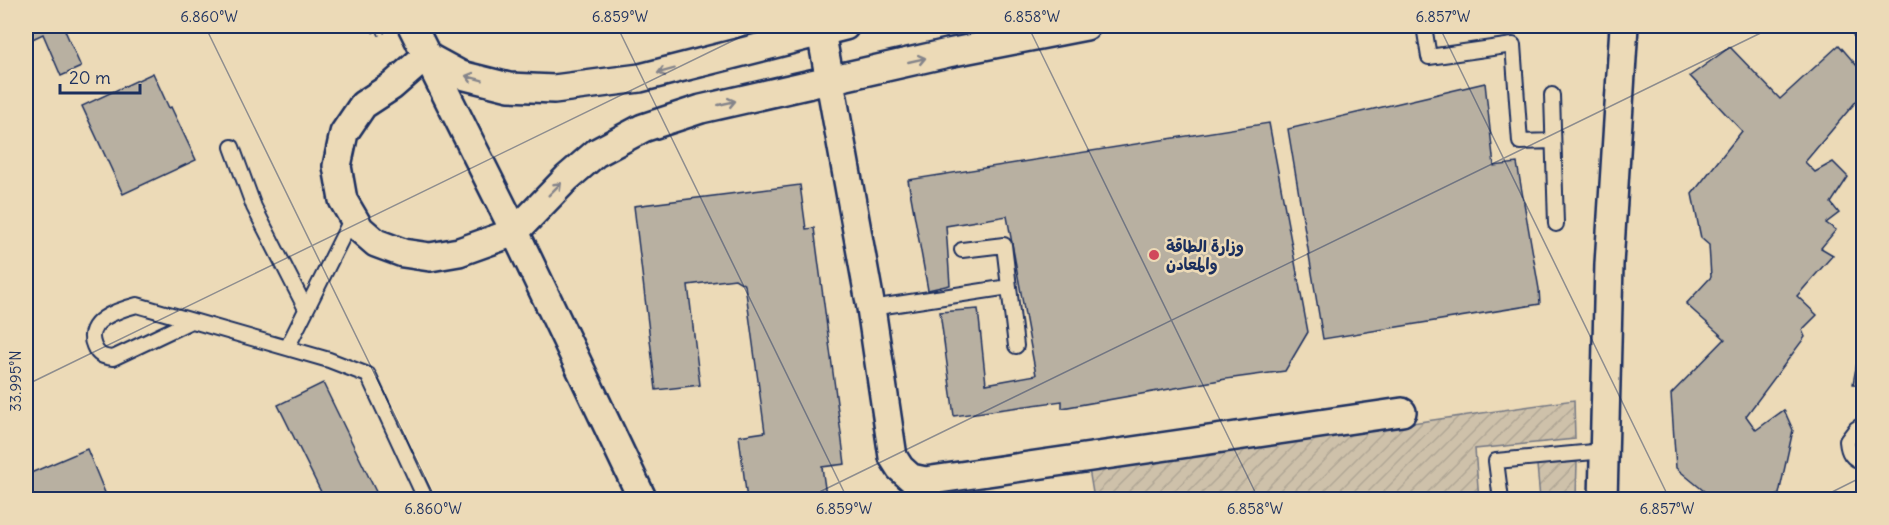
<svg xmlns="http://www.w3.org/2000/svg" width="1889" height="525" font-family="Delius,'Playpen Sans Arabic',sans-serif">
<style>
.garden{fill:url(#garden-furrows);stroke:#747884;stroke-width:1.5}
.building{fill:#b8b0a1;stroke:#1b2f5e;stroke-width:1.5}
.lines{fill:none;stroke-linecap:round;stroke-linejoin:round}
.service-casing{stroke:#1b2f5e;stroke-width:18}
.minor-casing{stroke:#1b2f5e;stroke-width:32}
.path{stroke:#1b2f5e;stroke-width:4;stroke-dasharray:1.5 4.5;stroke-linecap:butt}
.service{stroke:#ecdab7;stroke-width:14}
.minor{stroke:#ecdab7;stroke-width:27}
.oneway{stroke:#84848a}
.ticks{fill:none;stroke:#1b2f5e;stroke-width:1.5;stroke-opacity:0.45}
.poi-dot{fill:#d1495b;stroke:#ecdab7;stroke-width:2}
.labels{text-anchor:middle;stroke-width:5;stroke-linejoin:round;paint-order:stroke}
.poi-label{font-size:16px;font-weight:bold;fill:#1b2f5e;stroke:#ecdab7;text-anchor:start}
.neatline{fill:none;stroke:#1b2f5e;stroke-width:2}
.ticks-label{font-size:15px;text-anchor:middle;fill:#1b2f5e}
</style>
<defs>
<pattern id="garden-furrows" width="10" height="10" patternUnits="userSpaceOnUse" patternTransform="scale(1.5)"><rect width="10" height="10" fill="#cec1aa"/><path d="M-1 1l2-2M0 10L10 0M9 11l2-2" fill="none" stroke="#b0a695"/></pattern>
</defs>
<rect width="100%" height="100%" fill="#ecdab7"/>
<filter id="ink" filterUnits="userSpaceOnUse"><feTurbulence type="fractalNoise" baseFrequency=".0167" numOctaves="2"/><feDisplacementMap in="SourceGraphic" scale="12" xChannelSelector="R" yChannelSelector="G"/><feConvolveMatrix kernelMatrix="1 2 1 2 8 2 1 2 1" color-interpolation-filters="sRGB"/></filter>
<g filter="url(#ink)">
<path class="garden" d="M1574 400 1575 439 1475 449 1479 499H1094L1089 469Z
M1577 462 1576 499H1540L1537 465Z"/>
<path class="building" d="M26 26H63L81 67 61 76 43 34 26 42Z
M1839 45 1864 74V92L1805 162 1815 172 1833 162 1848 177 1831 203 1839 213 1826 223 1836 230 1821 248 1833 255 1797 296 1817 315 1802 330 1805 337 1746 416 1756 430 1784 410 1793 430 1779 494 1771 500H1715L1676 468 1671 394 1725 339 1686 304 1711 277 1709 245 1701 238 1692 194 1742 131 1690 76 1730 47 1780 99Z
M153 73 169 108 171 107 196 160 123 194 82 106Z
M1485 83 1494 166 1517 163 1539 289 1540 304 1323 339 1288 129Z
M1269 123 1308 332 1285 371 1226 379 1062 408V401L954 416 940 312 978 309 986 384 1036 375 1007 216 946 226 950 285 928 290 908 180Z
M800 185 806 229 814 228 845 464 822 467 826 495 795 500H747L739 436 765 432 745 285 735 279 688 285 700 385 656 390 634 206Z
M1864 325V386L1853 384Z
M323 383 380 500H325L278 405Z
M87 449 108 500H26V475Z"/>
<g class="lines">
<g class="service-casing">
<path id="service" d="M1424 26 1429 57 1513 45 1520 142 1553 141
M1552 95 1556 224
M232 147 254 207 306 309
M962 250 1004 245 1016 346
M871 308 1009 287
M191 321 113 358C104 357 98 356 94 346 83 321 118 310 137 305L329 360 368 375 426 500
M287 348 353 216
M1864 424 1856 429 1847 441C1848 452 1851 459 1864 462
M1501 500 1496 461 1605 451"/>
</g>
<g class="minor-casing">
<path id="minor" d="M412 26 515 232 643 500
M820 26 871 308 893 457 900 468 911 478 925 481 1402 412
M845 26 640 78 554 89 509 87 461 75 426 56 392 86 363 105 344 133 337 166 343 200 360 229 376 243 403 253 430 257 459 252 515 232 567 178 596 153 643 128 701 109 948 53 1086 26
M1603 500 1609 264 1624 26"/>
</g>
<path class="path" d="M371 26 376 35 387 30"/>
<use href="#service" class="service"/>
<use href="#minor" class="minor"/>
</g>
<defs><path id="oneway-shaft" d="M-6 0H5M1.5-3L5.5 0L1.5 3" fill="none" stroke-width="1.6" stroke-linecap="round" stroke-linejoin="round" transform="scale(1.5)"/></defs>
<g class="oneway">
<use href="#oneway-shaft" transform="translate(917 60) rotate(-13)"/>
<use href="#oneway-shaft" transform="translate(666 71) rotate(165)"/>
<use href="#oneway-shaft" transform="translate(474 78) rotate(-165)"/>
<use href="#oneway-shaft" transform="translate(727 103) rotate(-13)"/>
<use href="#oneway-shaft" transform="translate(555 189) rotate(-45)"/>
</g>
</g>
<path class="ticks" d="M205 26 436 500M617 26 848 500M1028 26 1259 500M1439 26 1670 500M1850 26 1864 52M26 385 763 26M803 500 1775 26M1816 500 1864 476"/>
<circle class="poi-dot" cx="1154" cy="255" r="6"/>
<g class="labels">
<g class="poi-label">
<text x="1166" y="252">وزارة الطاقة<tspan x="1166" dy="18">والمعادن</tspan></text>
</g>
</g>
<rect width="1889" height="525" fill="none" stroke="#ecdab7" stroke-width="66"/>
<path d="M60 84v9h80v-9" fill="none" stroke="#1b2f5e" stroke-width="3"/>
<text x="69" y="84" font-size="18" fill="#1b2f5e" stroke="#ecdab7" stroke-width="4.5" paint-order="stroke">20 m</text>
<rect x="33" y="33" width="1823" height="459" class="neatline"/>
<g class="ticks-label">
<text x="209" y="22">6.860°W</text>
<text x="620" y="22">6.859°W</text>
<text x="1032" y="22">6.858°W</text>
<text x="1443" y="22">6.857°W</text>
<text transform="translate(16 381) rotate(-90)" y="5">33.995°N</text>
<text x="433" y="514">6.860°W</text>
<text x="844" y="514">6.859°W</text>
<text x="1255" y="514">6.858°W</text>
<text x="1667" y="514">6.857°W</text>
</g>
</svg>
